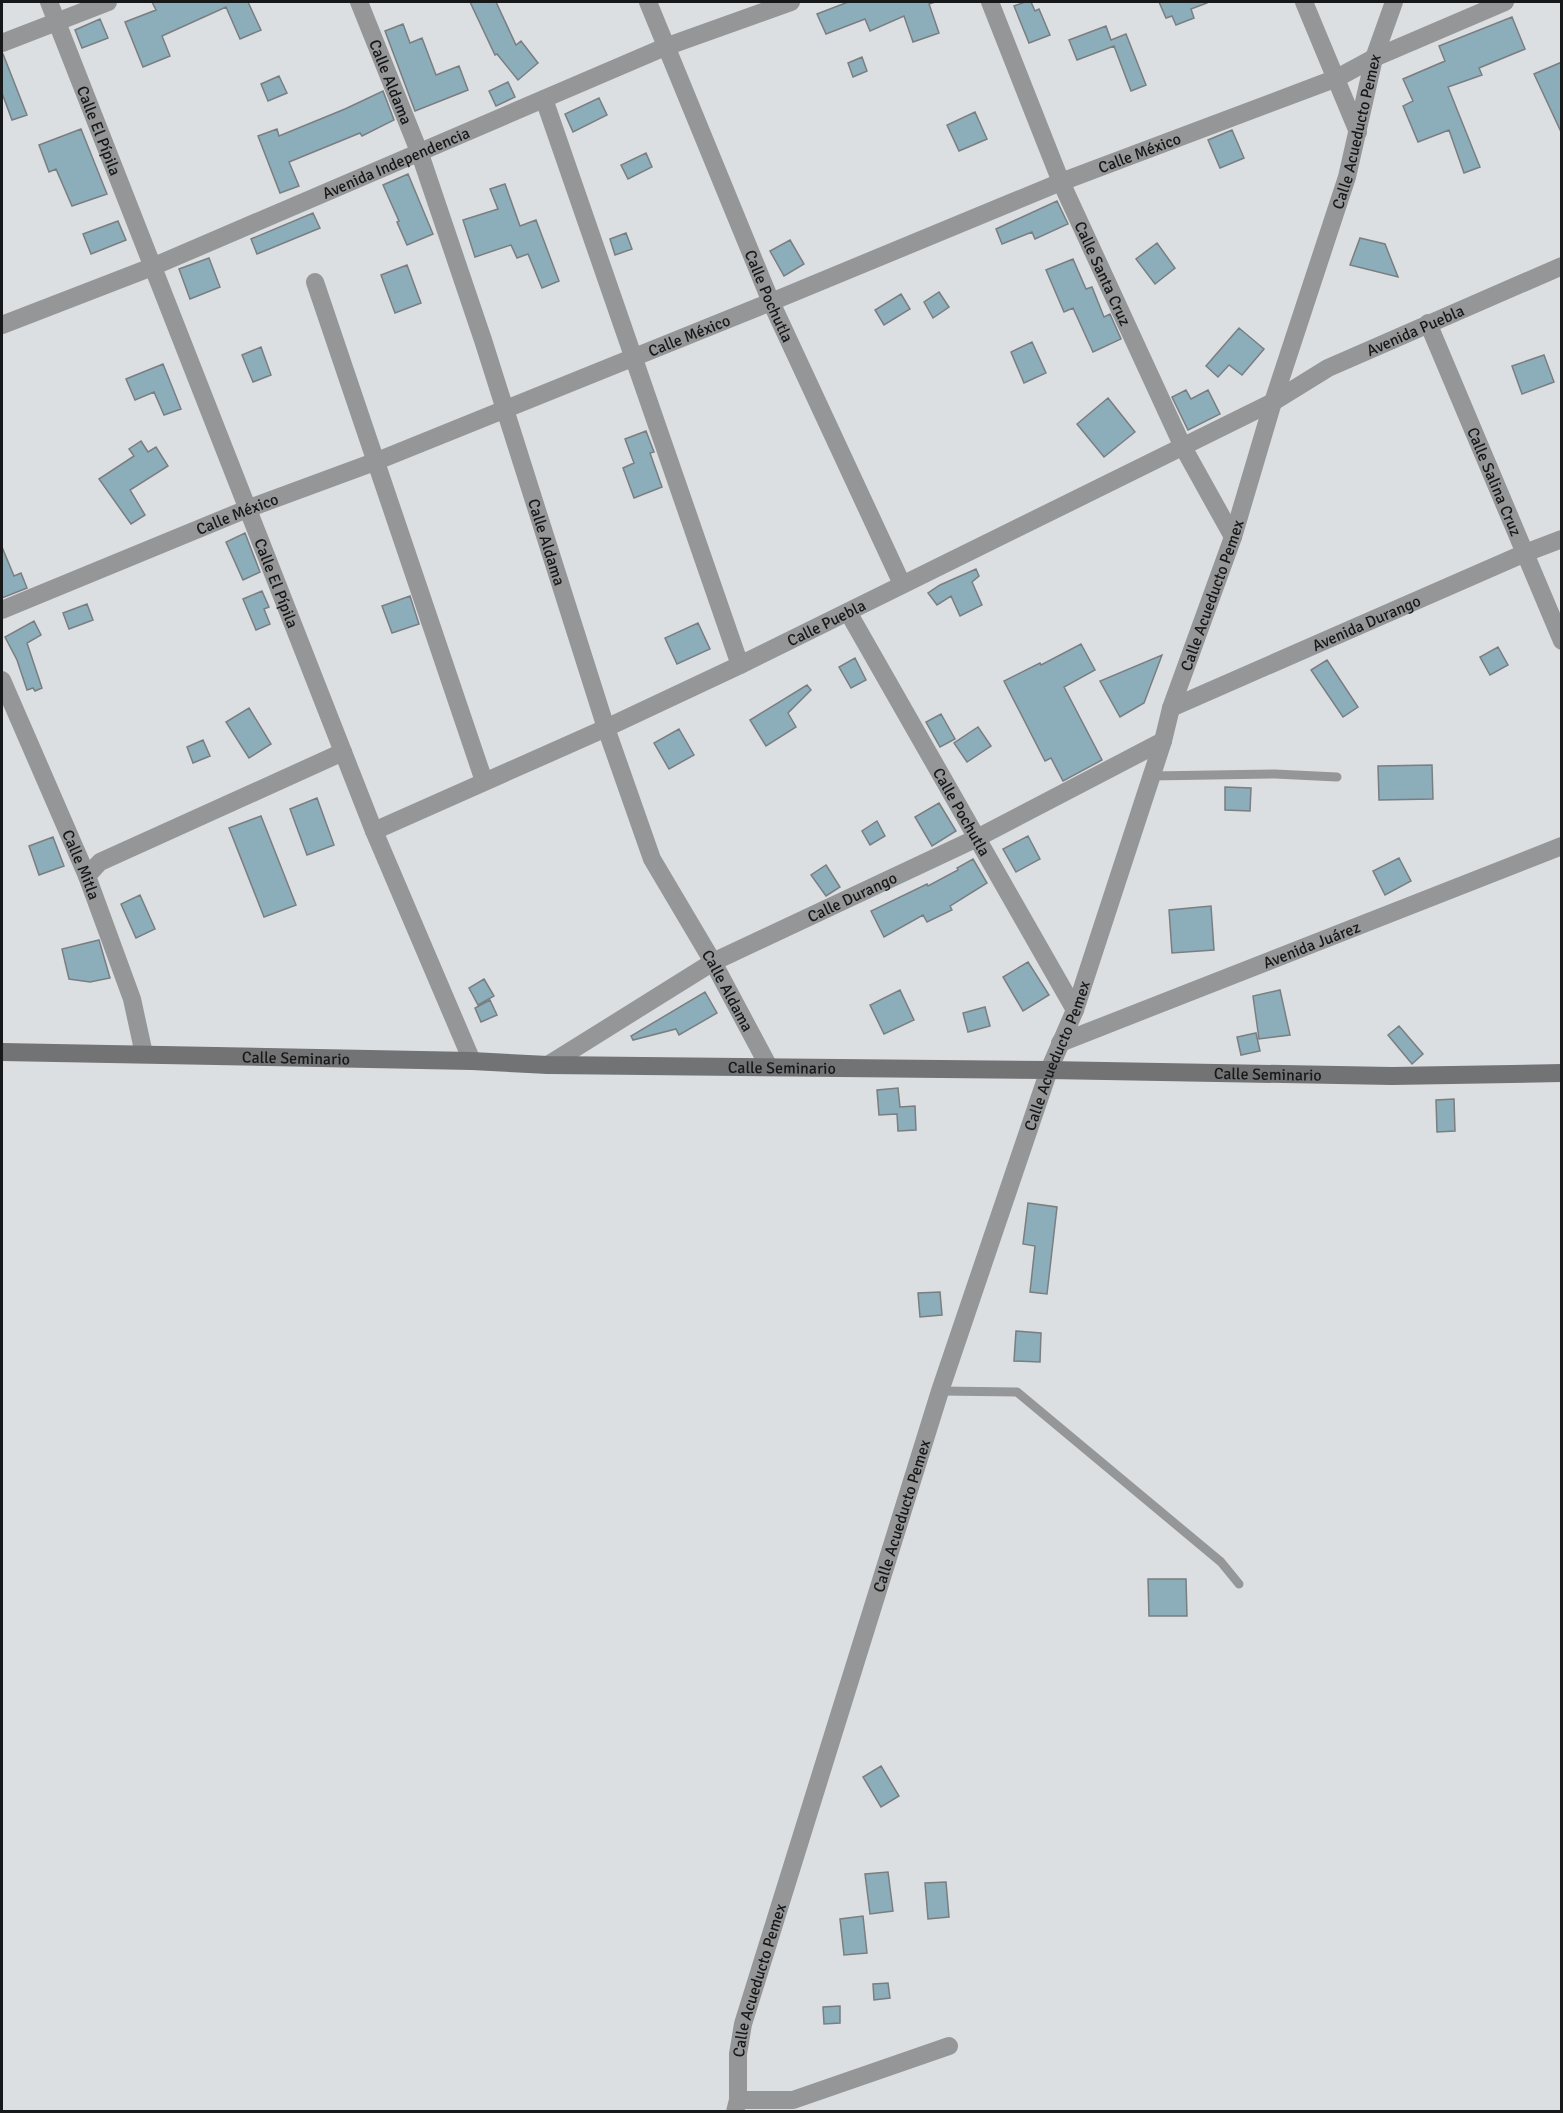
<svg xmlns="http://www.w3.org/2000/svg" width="1563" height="2113" font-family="Signika,sans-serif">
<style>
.building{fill:#8cadba;stroke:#7a7e80;stroke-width:1.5}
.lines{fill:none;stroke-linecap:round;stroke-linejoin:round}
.lane{stroke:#959697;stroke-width:9}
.street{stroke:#959697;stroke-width:18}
.secondary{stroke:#727375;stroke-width:18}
.labels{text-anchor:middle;stroke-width:6;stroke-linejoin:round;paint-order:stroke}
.street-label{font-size:16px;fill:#171819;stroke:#dcdfe2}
</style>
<rect width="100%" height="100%" fill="#dcdfe2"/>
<path class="building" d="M152 2H248L261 30 240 39 226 7 162 36 170 56 143 67 125 22 156 10Z
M470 2H496L516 45 521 41 538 63 518 80 497 54 495 55Z
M848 2H935L929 4 939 33 913 42 904 16 870 31 865 19 826 34 817 14Z
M1025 2H1031L1035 11 1039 9 1050 35 1029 43 1014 6Z
M1159 2H1207V3L1191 9 1194 18 1176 25 1172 16 1166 18Z
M1512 17 1525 49 1479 68 1482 75 1448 87 1480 167 1464 173 1449 130 1418 142 1403 106 1413 101 1403 79 1445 61 1439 46Z
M100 19 108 38 82 48 75 30Z
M403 24 410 43 422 38 436 75 459 66 468 90 415 111 385 31Z
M1106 26 1111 40 1126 34 1146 85 1131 91 1114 46 1077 60 1069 40Z
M2 54H3L27 115 12 120 2 93Z
M862 57 867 71 853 77 848 63Z
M1562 62V134L1534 74Z
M279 76 287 93 268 101 261 84Z
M508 82 515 97 496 106 489 91Z
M383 91 394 120 362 136 360 133 289 162 299 186 280 193 258 136 277 129 279 136 345 109Z
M599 98 607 115 573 132 565 114Z
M975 112 987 139 959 151 947 125Z
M81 129 107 194 72 206 56 169 49 172 39 145Z
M1232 130 1244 158 1220 168 1208 140Z
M646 153 652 167 628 179 621 165Z
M408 174 433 234 407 245 397 222 399 221 383 185Z
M505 184 520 226 536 220 559 281 542 288 528 254 517 258 511 245 475 257 463 220 498 209 490 189Z
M1057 201 1068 224 1035 239 1032 232 1002 244 996 229Z
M313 213 320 228 257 254 251 239Z
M118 221 126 240 91 254 83 234Z
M626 233 632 249 615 255 610 239Z
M1360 238 1385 244 1398 277 1350 265Z
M790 240 804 264 784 276 770 251Z
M1157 243 1175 268 1155 284 1136 259Z
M209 258 220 287 190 299 179 269Z
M1073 259 1086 289 1092 287 1104 317 1110 314 1121 339 1093 352 1073 308 1064 312 1046 270Z
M407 265 421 303 395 313 381 275Z
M939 292 949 307 933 318 924 302Z
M901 294 910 309 884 325 875 310Z
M1239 328 1264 349 1242 375 1229 365 1218 377 1206 366Z
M1032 342 1046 373 1024 383 1011 352Z
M261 347 271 375 253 382 242 355Z
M1544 355 1554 382 1522 394 1512 366Z
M163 364 181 409 164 415 154 392 135 400 126 379Z
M1186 390 1191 399 1208 390 1220 414 1188 430 1172 397Z
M1108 398 1135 432 1104 457 1077 424Z
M646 431 654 452 650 453 662 487 634 498 623 468 634 463 625 439Z
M141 441 148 452 156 447 168 466 130 490 145 515 131 524 99 479 134 456 129 449Z
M245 533 260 572 243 580 226 542Z
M2 547 14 576 21 573 27 588 2 598Z
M976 569 979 576 972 582 982 605 960 616 951 596 937 605 928 593 940 585Z
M262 591 269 607 264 609 270 624 256 630 243 599Z
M410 596 419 624 392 633 382 606Z
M87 604 93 620 69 629 63 613Z
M34 621 41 635 27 643 42 688 35 691 33 688 27 690 17 660 5 637Z
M698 623 710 649 677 664 665 638Z
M1081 644 1095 670 1064 687 1102 760 1063 781 1051 758 1045 761 1004 681 1040 663 1041 665Z
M1498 647 1508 665 1490 675 1480 657Z
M1162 655 1144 703 1120 717 1100 681Z
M855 658 866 680 851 688 839 667Z
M1327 660 1358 707 1343 717 1311 670Z
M807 685 811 690 788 713 796 727 766 746 750 720Z
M249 708 271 744 249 758 226 722Z
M941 714 955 739 940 747 926 722Z
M978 727 991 746 967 762 954 743Z
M679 729 694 755 669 769 654 743Z
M203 740 210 756 193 763 187 747Z
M1432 765 1433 799 1379 800 1378 766Z
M1225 787 1251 788 1250 811 1225 810Z
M317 798 334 845 307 855 290 809Z
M939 803 956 831 932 846 915 817Z
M261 816 296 905 264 917 229 828Z
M877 821 885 836 870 845 862 831Z
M1028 836 1040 859 1016 872 1003 849Z
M53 837 64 866 39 875 29 846Z
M1399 858 1411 881 1385 895 1373 871Z
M973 859 987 883 950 906 952 910 927 922 923 915 884 937 871 911 927 884 928 886 958 870 957 868Z
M826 865 840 887 826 896 811 875Z
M140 895 155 929 136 938 121 904Z
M1211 906 1214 950 1172 953 1169 910Z
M99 940 110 978 90 982 69 979 62 949Z
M1028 962 1049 995 1023 1011 1003 977Z
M484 979 494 996 478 1005 469 988Z
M900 990 914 1020 884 1034 870 1005Z
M1280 990 1290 1035 1259 1039 1253 996Z
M705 992 717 1013 679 1035 676 1029 633 1040 631 1036Z
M490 1000 497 1015 481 1022 475 1008Z
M985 1007 990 1026 968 1032 963 1013Z
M1399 1026 1423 1054 1412 1064 1388 1035Z
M1256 1033 1260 1051 1241 1055 1237 1037Z
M898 1088 900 1107 915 1106 916 1130 898 1131 897 1114 879 1115 877 1090Z
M1454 1099 1455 1131 1437 1132 1436 1100Z
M1028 1203 1057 1207 1047 1294 1030 1292 1035 1246 1023 1244Z
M940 1292 942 1315 920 1317 918 1293Z
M1016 1331 1041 1333 1040 1362 1014 1361Z
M1148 1579H1186L1187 1616H1149Z
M881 1766 899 1796 881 1807 863 1777Z
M888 1872 893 1911 870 1914 865 1874Z
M946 1882 949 1917 928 1919 925 1883Z
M863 1916 867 1953 844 1955 840 1919Z
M888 1983 890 1998 874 2000 873 1984Z
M840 2006V2023L824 2024 823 2007Z"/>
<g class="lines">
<path class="lane" d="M1151 776 1275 774 1337 777
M940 1391 1017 1392 1221 1562 1239 1584"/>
<g class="street">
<path id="s1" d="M49 2 374 831 472 1061"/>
<path id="s2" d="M359 2 420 154 483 340 606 728 652 859 713 962 769 1067"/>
<path id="s3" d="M648 2 771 302 902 584"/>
<path id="s4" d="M990 2 1061 182 1183 447 1233 537"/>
<path d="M1304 2 1358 132"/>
<path d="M2 43 108 2"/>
<path d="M544 99 740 665"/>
<path d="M315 282 484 781"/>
<path id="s5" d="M1428 323 1562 641"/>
<path id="s6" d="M2 325 152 267 665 47 791 2"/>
<path id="s7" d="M2 610 247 509 377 461 771 302 1061 182 1337 78 1374 58 1505 2"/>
<path id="s8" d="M848 612 1075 1010"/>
<path id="s9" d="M2 680 87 876 132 999 144 1054"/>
<path id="s10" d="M1171 708 1525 553 1562 539"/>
<path id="s11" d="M374 831 606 728 740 665 1273 402 1328 368 1562 266"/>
<path d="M87 876 100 862 343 752"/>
<path id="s12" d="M1060 1043 1562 846"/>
<path id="s13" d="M548 1065 713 962 977 838 1163 741"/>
<path d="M738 2100H793L949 2046"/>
<path id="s14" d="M735 2112 738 2100V2054L743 2024 940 1391 1049 1070 1075 1010 1163 741 1171 708 1233 537 1273 402 1347 177 1374 58 1394 2"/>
</g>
<path class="secondary" id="s15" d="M2 1052 472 1061 548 1065 1049 1070 1392 1076 1562 1073"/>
</g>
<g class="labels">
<g class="street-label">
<text dy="6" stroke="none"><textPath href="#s2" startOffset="86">Calle Aldama</textPath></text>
<text dy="6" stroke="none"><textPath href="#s1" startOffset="138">Calle El Pípila</textPath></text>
<text dy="6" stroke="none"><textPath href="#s14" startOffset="2079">Calle Acueducto Pemex</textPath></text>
<text dy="6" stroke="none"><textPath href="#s7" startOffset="1226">Calle México</textPath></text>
<text dy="6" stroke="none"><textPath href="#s6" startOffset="426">Avenida Independencia</textPath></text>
<text dy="6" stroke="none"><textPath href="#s4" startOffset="294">Calle Santa Cruz</textPath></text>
<text dy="6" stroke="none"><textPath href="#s3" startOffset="318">Calle Pochutla</textPath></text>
<text dy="6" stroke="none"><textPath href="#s11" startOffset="1156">Avenida Puebla</textPath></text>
<text dy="6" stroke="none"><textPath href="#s7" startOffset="740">Calle México</textPath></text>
<text dy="6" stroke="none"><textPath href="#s5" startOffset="172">Calle Salina Cruz</textPath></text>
<text dy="6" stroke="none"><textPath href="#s7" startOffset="254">Calle México</textPath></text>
<text dy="6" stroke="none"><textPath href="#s2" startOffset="572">Calle Aldama</textPath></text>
<text dy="6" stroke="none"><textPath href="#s1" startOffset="624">Calle El Pípila</textPath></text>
<text dy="6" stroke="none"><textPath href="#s14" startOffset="1593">Calle Acueducto Pemex</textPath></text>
<text dy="6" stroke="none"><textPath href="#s11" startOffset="498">Calle Puebla</textPath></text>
<text dy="6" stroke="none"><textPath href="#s10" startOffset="213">Avenida Durango</textPath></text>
<text dy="6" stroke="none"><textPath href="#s8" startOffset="230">Calle Pochutla</textPath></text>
<text dy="6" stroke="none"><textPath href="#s9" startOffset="201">Calle Mitla</textPath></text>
<text dy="6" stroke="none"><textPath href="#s13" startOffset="348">Calle Durango</textPath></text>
<text dy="6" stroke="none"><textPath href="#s12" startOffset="270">Avenida Juárez</textPath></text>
<text dy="6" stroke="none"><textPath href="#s2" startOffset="1058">Calle Aldama</textPath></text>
<text dy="6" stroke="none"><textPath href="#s14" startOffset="1107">Calle Acueducto Pemex</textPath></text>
<text dy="6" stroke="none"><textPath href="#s15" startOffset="294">Calle Seminario</textPath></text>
<text dy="6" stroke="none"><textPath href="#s15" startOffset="780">Calle Seminario</textPath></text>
<text dy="6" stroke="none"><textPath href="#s15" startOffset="1266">Calle Seminario</textPath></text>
<text dy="6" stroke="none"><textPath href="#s14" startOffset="621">Calle Acueducto Pemex</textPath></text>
<text dy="6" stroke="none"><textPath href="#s14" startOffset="135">Calle Acueducto Pemex</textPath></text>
</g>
</g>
<rect width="1563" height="2113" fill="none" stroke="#171819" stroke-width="6"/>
</svg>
